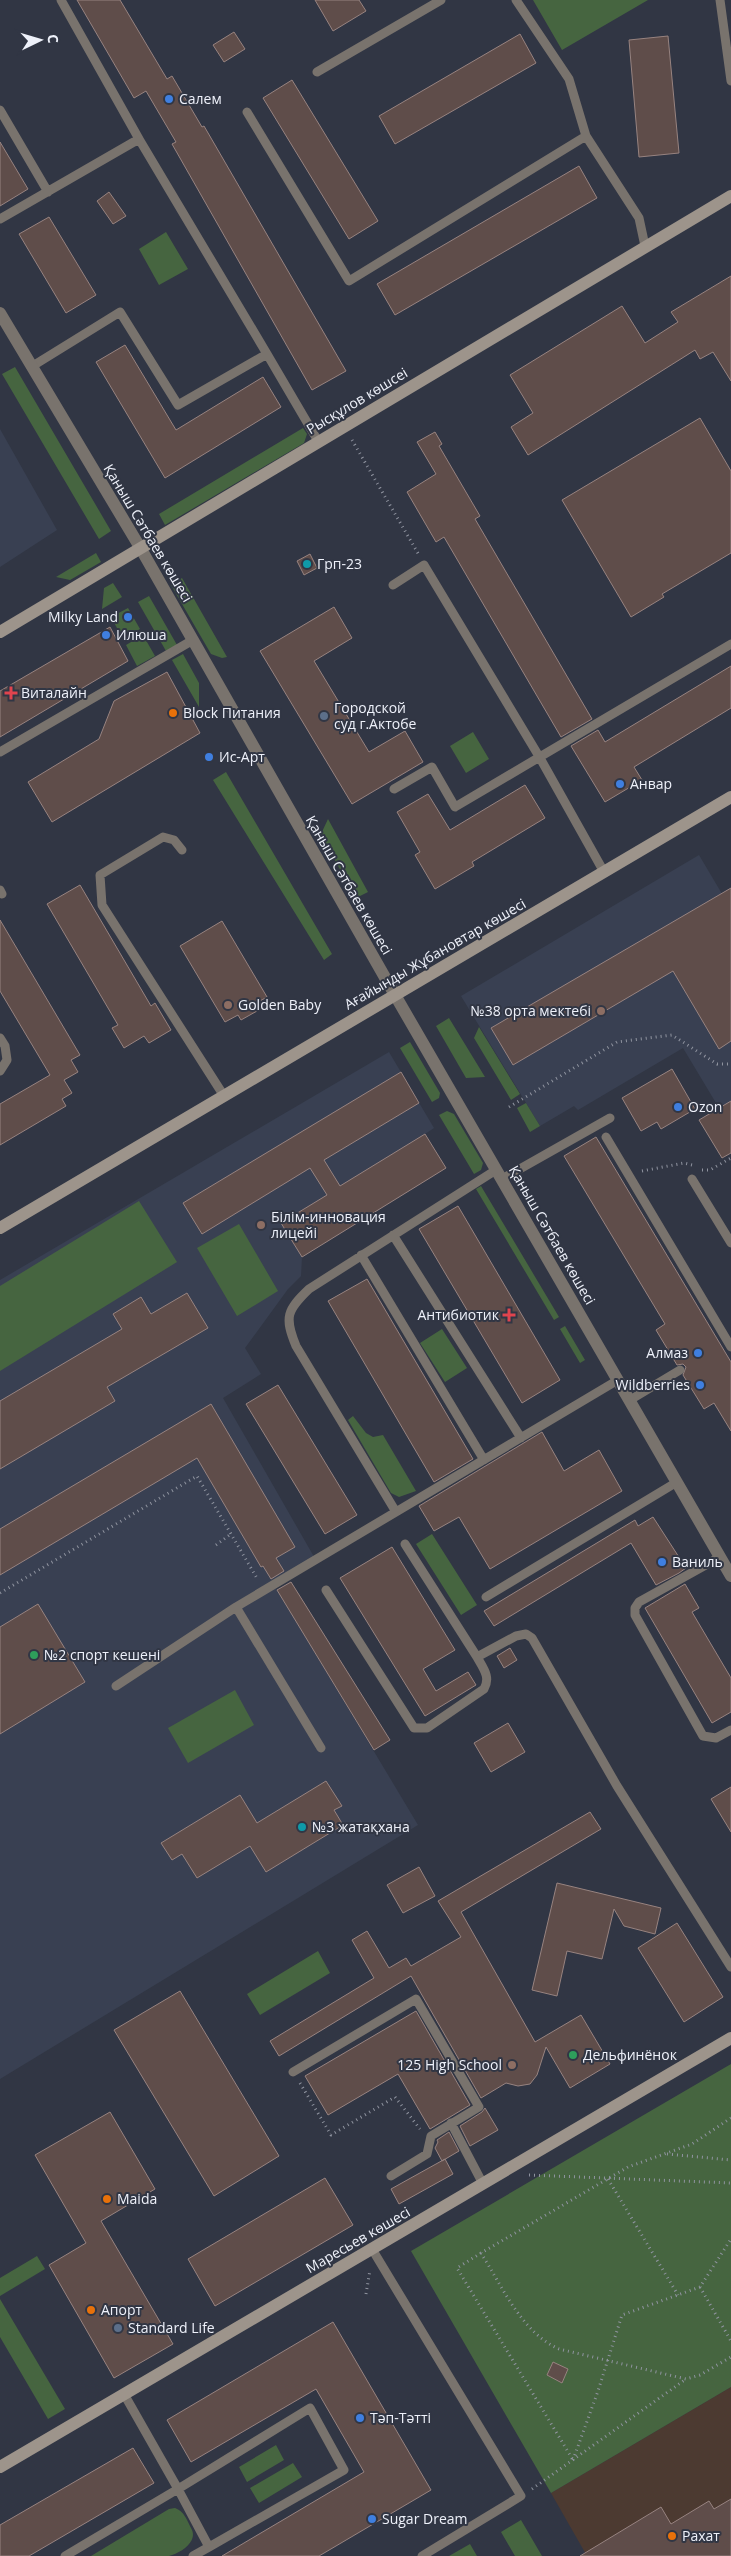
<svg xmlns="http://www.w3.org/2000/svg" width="731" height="2556" font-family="'Open Sans',sans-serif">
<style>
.commercial{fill:#4c3a31}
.built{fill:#394052}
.green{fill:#466540}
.building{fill:#5f4d4a;stroke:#978380}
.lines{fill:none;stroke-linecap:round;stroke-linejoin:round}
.path{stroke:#9094a0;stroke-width:3;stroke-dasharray:1 4;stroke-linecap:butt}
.lane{stroke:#79736d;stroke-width:9}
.street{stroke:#79736d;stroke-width:12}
.secondary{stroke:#9d948b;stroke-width:12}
.shop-dot{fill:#3f7fe0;stroke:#313644;stroke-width:2}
.culture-dot{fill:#0f9aa8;stroke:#313644;stroke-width:2}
.health-dot{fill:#e0444e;stroke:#313644;stroke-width:2}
.food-dot{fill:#e8710a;stroke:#313644;stroke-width:2}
.service-dot{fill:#5c6f8a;stroke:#313644;stroke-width:2}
.education-dot{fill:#8d6e63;stroke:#313644;stroke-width:2}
.leisure-dot{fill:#2e9e5b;stroke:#313644;stroke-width:2}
.labels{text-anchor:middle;stroke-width:4;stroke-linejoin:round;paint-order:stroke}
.poi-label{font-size:14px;fill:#eef1fa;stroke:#313644;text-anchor:start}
.street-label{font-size:14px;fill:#eef1fa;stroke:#313644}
</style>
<rect width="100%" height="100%" fill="#313644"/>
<path class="commercial" d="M731 2387V2556H587L551 2493Z"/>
<path class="built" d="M0 429 57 530 0 567Z
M699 855 731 909V1153L722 1158 699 1120 719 1108 683 1048 578 1110 574 1106 540 1126 461 996Z
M389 1052 434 1128 425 1134 446 1168 302 1257 301 1276 288 1289 245 1348 261 1374 223 1398 317 1562 275 1586 418 1825 0 2079V1280Z"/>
<path class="green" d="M533 0H648L562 50Z
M166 232 188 269 159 285 139 249Z
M15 367 111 531 99 539 2 374Z
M303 428 307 434 304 443 165 525 159 514Z
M96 553 101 562 70 580 56 577Z
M182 578 227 657 222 658 211 654 171 585Z
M113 583 122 597 102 609 104 588Z
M149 596 177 645 166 651 138 602Z
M128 608 140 629 123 639 111 617Z
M143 635 155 656 137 666 126 645Z
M183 654 199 683V707L172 660Z
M473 732 489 759 466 773 450 746Z
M226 772 332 954 324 960 213 780Z
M328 819 368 892 358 897 353 894 321 834Z
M449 1018 485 1077 466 1078 436 1026Z
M479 1027 520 1094 511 1100 474 1038Z
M410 1042 440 1093 439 1098 432 1102 400 1048Z
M526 1103 540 1126 530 1132 517 1108Z
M447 1111 454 1114 483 1163 481 1170 474 1174 439 1115Z
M481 1186 559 1317 554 1320 476 1189Z
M139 1201 177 1262 0 1371V1286Z
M239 1224 278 1291 237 1316 197 1248Z
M565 1326 585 1360 580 1363 560 1329Z
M442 1329 467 1368 445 1382 420 1343Z
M353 1416 366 1433 373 1437 383 1435 416 1491 399 1497 391 1493 348 1420Z
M432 1534 477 1605 461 1615 416 1544Z
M235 1690 254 1725 188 1763 168 1728Z
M318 1951 330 1973 260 2015 247 1994Z
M731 2064V2387L551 2493 411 2251Z
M37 2256 45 2269 0 2296V2278Z
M0 2299 65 2409 48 2419 0 2337Z
M276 2445 284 2460 247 2482 239 2467Z
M293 2463 302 2477 259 2503 250 2488Z
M175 2508C184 2511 187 2520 191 2528 199 2541 181 2553 169 2556 152 2556 111 2556 91 2556L169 2509Z
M521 2520 542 2556H515L501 2532Z
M470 2544 477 2556H449Z"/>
<path class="building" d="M77 0H120L167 79 172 76 202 127 204 126 346 371 312 390 172 144 176 142 146 91 134 98Z
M315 0H359L366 11 333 31Z
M234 32 245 49 224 62 213 45Z
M520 34 536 63 395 144 379 116Z
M668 36 679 153 639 157 629 40Z
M292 80 378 221 349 239 263 98Z
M0 142 28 189 0 206Z
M579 166 597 198 395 315 377 284Z
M109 192 126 216 113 224 97 201Z
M49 217 96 295 66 313 19 234Z
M731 276V381L713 352 700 359 695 350 528 455 511 427 533 413 510 375 622 306 645 343 678 322 671 312Z
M125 345 176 430 263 377 281 407 165 478 96 362Z
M700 418 731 471V553L662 594 664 597 631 617 562 500Z
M435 432 442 444 439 446 480 516 475 519 592 719 561 737 444 537 436 542 407 492 436 474 417 442Z
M310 554 317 568 304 575 297 561Z
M334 607 352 638 314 661 369 752 405 731 423 762 352 804 260 651Z
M110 627 128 661 0 737V691Z
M731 666V708L634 767 642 780 605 802 571 746 598 730 605 742Z
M167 672 200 733 52 822 28 782 99 739 114 701Z
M525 785 545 818 472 862 474 866 435 889 415 855 420 852 397 812 428 794 450 830Z
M80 885 151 1006 155 1003 171 1030 149 1043 144 1036 124 1048 112 1028 118 1025 47 904Z
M731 888V1041L719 1049 673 971 513 1065 491 1028Z
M0 920 80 1055 71 1060 78 1072 64 1080 72 1093 62 1099 66 1106 0 1145V1104L50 1075 0 991Z
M222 921 267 997 253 1005 257 1011 241 1020 238 1015 225 1022 180 946Z
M672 1069 695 1109 661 1129 657 1122 641 1131 622 1098Z
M401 1072 419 1103 324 1160 340 1186 425 1134 446 1168 302 1257 281 1223 327 1195 310 1168 202 1234 183 1203Z
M731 1101V1153L722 1158 699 1120Z
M596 1137 731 1362V1431L714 1403 704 1409 683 1375 686 1367 683 1364 677 1365 656 1330 665 1324 564 1156Z
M458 1206 560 1380 522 1403 419 1229Z
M367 1279 473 1459 434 1482 328 1301Z
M187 1293 208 1328 107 1387 115 1401 0 1469V1401L122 1329 113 1314 141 1297 151 1314Z
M278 1385 357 1515 325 1534 246 1404Z
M211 1404 295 1547 276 1558 284 1571 271 1579 263 1566 261 1567 197 1458 0 1575V1529Z
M542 1432 564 1471 599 1450 622 1491 490 1569 459 1517 434 1531 419 1506Z
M653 1517 686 1568 679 1573 656 1585 631 1543 494 1626 484 1611 635 1520 638 1526Z
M392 1547 455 1650 423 1669 436 1691 468 1672 476 1685 425 1716 340 1578Z
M291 1582 390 1740 374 1750 277 1590Z
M685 1584 699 1608 692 1612 731 1678V1712L712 1723 645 1608Z
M38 1604 85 1682 0 1734V1627Z
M510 1648 517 1660 504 1668 497 1656Z
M508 1723 525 1752 491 1772 474 1743Z
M326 1781 342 1806 334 1810 343 1825 266 1872 250 1846 197 1878 182 1854 172 1860 161 1843 240 1795 257 1823Z
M731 1787V1832L711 1799Z
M590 1812 601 1829 461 1912 535 2042 581 2015 610 2064 570 2088 546 2047 537 2075 530 2084 518 2086 506 2083 481 2098 411 1976 279 2056 270 2041 374 1978 352 1940 367 1931 389 1968 406 1958 411 1966 461 1937 438 1901Z
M419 1867 435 1896 403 1913 387 1885Z
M557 1883 661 1908 655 1934 624 1926 614 1909 602 1959 567 1951 557 1996 532 1990Z
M677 1923 723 1997 684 2022 638 1948Z
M180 1991 279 2156 214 2196 114 2030Z
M416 2011 470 2105 430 2129 398 2074 328 2115 305 2076Z
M485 2108 498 2130 470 2146 460 2126 482 2112Z
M110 2112 155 2189 101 2221 173 2344 114 2378 49 2265 86 2243 35 2155Z
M449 2132 459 2151 442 2161 435 2148 438 2142 437 2140Z
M445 2159 453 2174 399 2204 391 2189Z
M325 2178 353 2225 215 2306 188 2259Z
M333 2322 431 2490 319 2556H222L364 2472 316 2389 191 2462 167 2420Z
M553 2362 568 2369 562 2383 547 2375Z
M133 2448 154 2483 29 2556H0V2525Z
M731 2499V2556H580L661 2507 671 2524 709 2501 714 2509Z"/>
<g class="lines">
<path class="path" d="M352 440 419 555
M509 1107 617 1042 672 1035 717 1064H731
M702 1170H710L731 1158
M642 1171 684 1163 692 1165
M216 1545 231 1534
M0 1593 197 1476 258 1580
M300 2083 331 2135 395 2097 420 2129
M731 2118 692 2144 628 2167 481 2253C502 2286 522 2333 559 2349L686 2379 700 2375 731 2357
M667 2154 731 2160
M529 2175 731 2183
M608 2179 678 2295
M481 2253 457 2268 573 2460
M700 2287 731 2341
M366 2294 370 2270
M573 2460 598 2391 622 2315 700 2287 731 2239
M532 2489 686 2379"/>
<path class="lane" d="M61 0 139 139
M516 0 569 79 586 136
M720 0 731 81
M317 72 441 0
M0 110 48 192
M247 112 349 281 586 136 639 218 645 246
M0 219 139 139 267 354
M31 367 120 312 178 405 267 354 318 441
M393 585 424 565 540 758 604 872
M0 752 193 640
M394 789 432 767 455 807 731 644
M182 850 174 840 163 837 100 875 102 905 224 1096
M0 890 2 894
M0 1038 5 1046 7 1060 0 1071
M606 1137 731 1347
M502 1179 610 1118
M692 1179 731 1243
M393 1235 521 1438
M361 1255 484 1460
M630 1400 680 1370
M396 1512 296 1346C284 1317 287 1310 309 1289L496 1170
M720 1557 639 1602 635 1608V1615L703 1736 716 1738 731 1730
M326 1590 414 1728H427L484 1689C491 1677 483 1668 477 1657L405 1544
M486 1597 677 1482
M236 1607 321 1748
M477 1657 516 1636 526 1634 532 1638 617 1786 731 1967
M116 1686 236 1607 618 1380
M293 2072 416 1999 479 2107 431 2136 427 2154 391 2176
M451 2123 483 2184
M372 2249 521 2496 422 2556
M310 2408 344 2470 209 2547 178 2489Z
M65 2556 178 2489 124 2394
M193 2556 209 2547"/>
<path class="street" d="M0 313 141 549 395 995 731 1576"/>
<path class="secondary" d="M0 632 731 196
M0 1228 731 797
M0 2467 731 2038"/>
</g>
<g class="shop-dot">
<circle cx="169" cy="99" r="5"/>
<circle cx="128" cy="617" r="5"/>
<circle cx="106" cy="635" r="5"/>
<circle cx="209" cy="757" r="5"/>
<circle cx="620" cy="784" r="5"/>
<circle cx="678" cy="1107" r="5"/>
<circle cx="698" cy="1353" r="5"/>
<circle cx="700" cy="1385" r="5"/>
<circle cx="662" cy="1562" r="5"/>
<circle cx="360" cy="2418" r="5"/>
<circle cx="372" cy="2519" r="5"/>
</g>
<g class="culture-dot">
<circle cx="307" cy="564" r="5"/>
<circle cx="302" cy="1827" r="5"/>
</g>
<g class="health-dot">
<path d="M8.5 685.5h5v5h5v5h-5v5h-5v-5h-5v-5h5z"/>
<path d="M506.5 1307.5h5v5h5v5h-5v5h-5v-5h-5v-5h5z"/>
</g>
<g class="food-dot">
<circle cx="173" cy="713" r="5"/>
<circle cx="107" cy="2199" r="5"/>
<circle cx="91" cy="2310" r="5"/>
<circle cx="672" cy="2536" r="5"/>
</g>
<g class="service-dot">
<circle cx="324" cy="716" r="5"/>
<circle cx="118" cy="2328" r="5"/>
</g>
<g class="education-dot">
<circle cx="228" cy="1005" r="5"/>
<circle cx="601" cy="1011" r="5"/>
<circle cx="261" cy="1225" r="5"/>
<circle cx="512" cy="2065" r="5"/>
</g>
<g class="leisure-dot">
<circle cx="34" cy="1655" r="5"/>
<circle cx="573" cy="2055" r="5"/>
</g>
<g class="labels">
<g class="poi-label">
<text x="179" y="104">Салем</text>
<text x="317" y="569">Грп-23</text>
<text x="118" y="622" text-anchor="end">Milky Land</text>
<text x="116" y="640">Илюша</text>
<text x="21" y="698">Виталайн</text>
<text x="334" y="713">Городской<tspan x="334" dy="16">суд г.Актобе</tspan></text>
<text x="183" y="718">Block Питания</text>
<text x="219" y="762">Ис-Арт</text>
<text x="630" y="789">Анвар</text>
<text x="238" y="1010">Golden Baby</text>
<text x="591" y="1016" text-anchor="end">№38 орта мектебі</text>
<text x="688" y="1112">Ozon</text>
<text x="271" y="1222">Білім-инновация<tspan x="271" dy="16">лицейі</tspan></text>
<text x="499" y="1320" text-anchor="end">Антибиотик</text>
<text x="688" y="1358" text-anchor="end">Алмаз</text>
<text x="690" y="1390" text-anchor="end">Wildberries</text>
<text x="672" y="1567">Ваниль</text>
<text x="44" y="1660">№2 спорт кешені</text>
<text x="312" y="1832">№3 жатақхана</text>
<text x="583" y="2060">Дельфинёнок</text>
<text x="502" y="2070" text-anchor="end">125 High School</text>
<text x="117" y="2204">Maida</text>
<text x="101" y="2315">Апорт</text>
<text x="128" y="2333">Standard Life</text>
<text x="370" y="2423">Тәп-Тәтті</text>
<text x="382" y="2524">Sugar Dream</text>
<text x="682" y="2541">Рахат</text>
</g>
<g class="street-label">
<text transform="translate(357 401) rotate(-31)" y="5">Рысқұлов көшсеі</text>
<text transform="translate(148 533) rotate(59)" y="5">Қаныш Сәтбаев көшесі</text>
<text transform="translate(349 885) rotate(60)" y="5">Қаныш Сәтбаев көшесі</text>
<text transform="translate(435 954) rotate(-30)" y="5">Ағайынды Жұбановтар көшесі</text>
<text transform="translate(552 1235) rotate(60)" y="5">Қаныш Сәтбаев көшесі</text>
<text transform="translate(358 2240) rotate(-30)" y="5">Маресьев көшесі</text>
</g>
</g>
<g transform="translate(40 40) rotate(85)" stroke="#313644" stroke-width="4" paint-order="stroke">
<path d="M0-4L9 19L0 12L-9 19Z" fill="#eef1fa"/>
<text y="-8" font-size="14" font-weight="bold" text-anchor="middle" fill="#eef1fa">С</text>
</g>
</svg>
